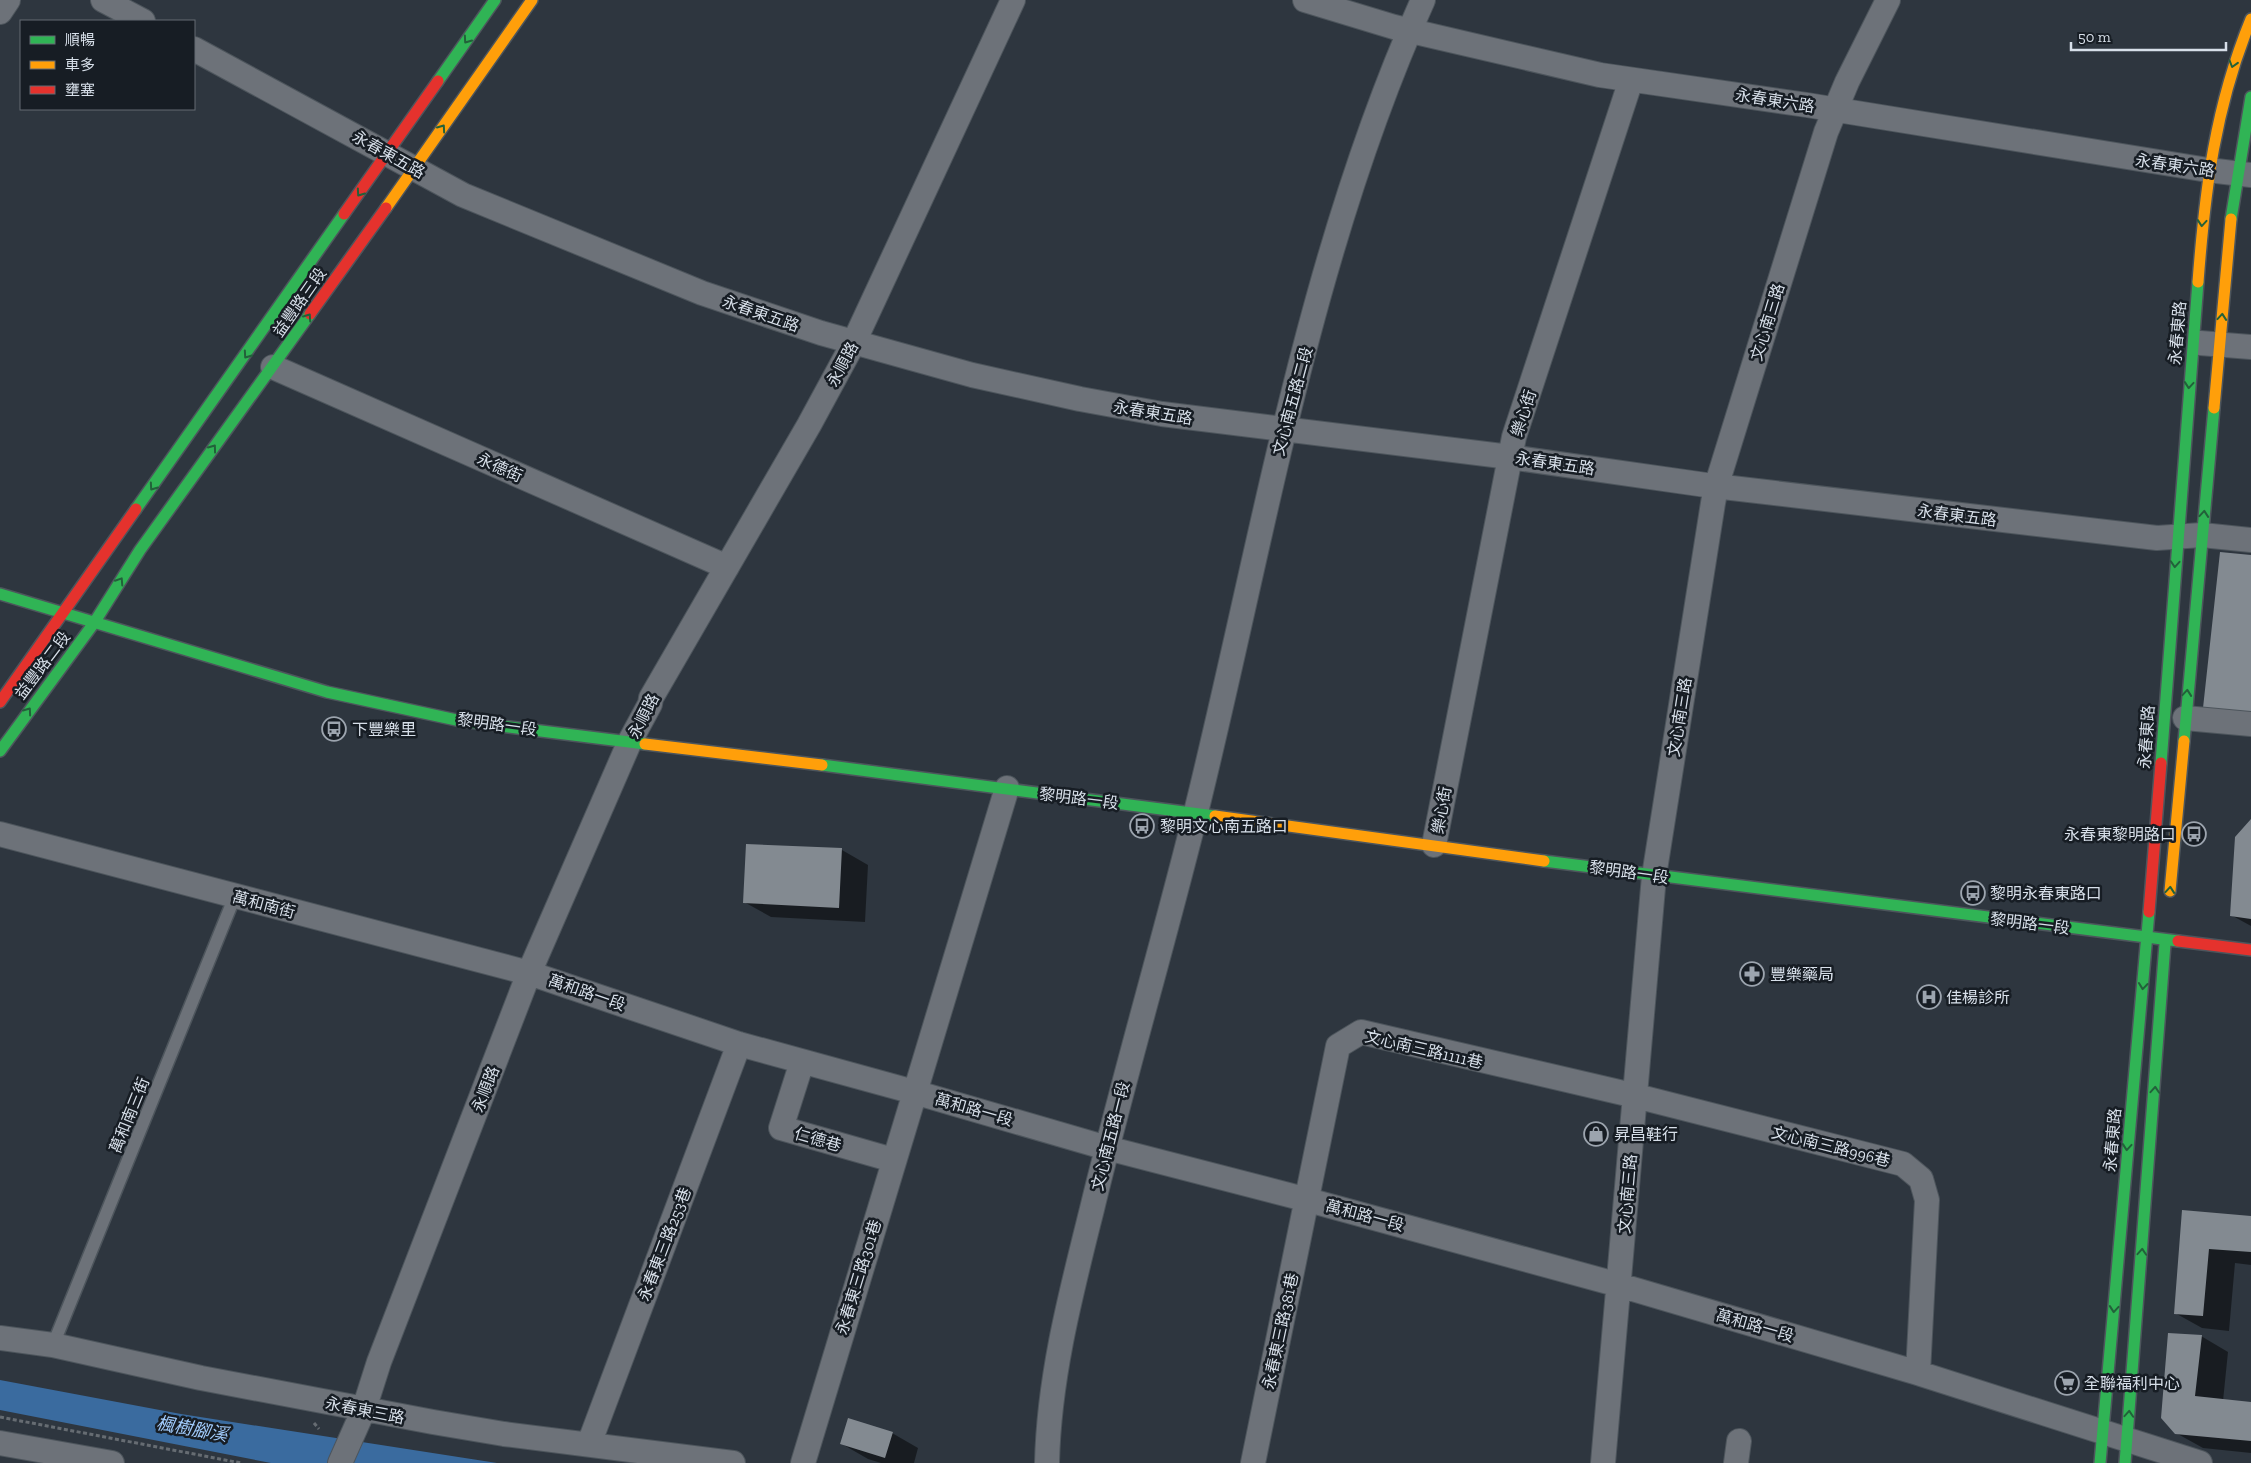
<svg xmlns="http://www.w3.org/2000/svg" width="2251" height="1463" font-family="'Zilla Slab','Noto Sans TC',serif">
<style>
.water{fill:#3a6b9f}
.shadow{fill:#0007}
.building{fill:#838a91}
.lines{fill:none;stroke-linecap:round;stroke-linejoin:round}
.lane-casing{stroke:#4d555c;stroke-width:15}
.street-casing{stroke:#4d555c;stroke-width:26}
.fast-casing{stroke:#4d555c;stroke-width:14}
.slow-casing{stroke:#4d555c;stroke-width:14}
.jam-casing{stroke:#4d555c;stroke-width:14}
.path{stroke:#666c72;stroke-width:3;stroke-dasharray:4 2.5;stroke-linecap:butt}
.lane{stroke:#6d7279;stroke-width:12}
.street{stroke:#6d7279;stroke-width:24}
.fast{stroke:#30b455;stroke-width:11}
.slow{stroke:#ff9f0a;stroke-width:11}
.jam{stroke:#e5322d;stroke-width:11}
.oneway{stroke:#22613a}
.labels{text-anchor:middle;stroke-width:5;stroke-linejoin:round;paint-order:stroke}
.street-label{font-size:16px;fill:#d7dfe9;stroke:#171d24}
.poi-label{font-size:16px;fill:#d7dfe9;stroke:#171d24;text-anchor:start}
.water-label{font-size:18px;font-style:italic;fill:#a2ccfd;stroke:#171d24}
</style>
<rect width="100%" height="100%" fill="#2e363f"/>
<path class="water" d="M0 1380 181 1414 497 1463H271L0 1410Z"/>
<path class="shadow" d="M2251 821V926L2231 915Z
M842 850 868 865 865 922 771 917 744 902Z
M2184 1211 2251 1217V1265L2235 1263 2229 1331 2202 1328 2175 1313Z
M2201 1336 2228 1352 2223 1401 2251 1404V1453L2203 1448 2176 1433Z
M892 1433 918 1448 914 1463H881L868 1459 842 1444Z"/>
<path class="building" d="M2220 552 2251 555V714L2203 708Z
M2251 819V919L2230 916 2235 837Z
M746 844 842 848 839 908 743 903Z
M2182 1210 2251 1216V1252L2209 1249 2203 1316 2174 1314Z
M2168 1333 2202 1335 2195 1396 2251 1402V1441L2175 1434 2161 1418Z
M848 1418 893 1432 885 1458 840 1444Z"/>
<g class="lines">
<g class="lane-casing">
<path id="lane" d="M53 1345 235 896"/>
</g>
<g class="street-casing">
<path id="street" d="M103 0 143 21
M1305 0 1394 27 1600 75 1807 105 2208 170 2251 175
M0 12 8 0
M194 49 463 195 702 293 821 333 972 375 1080 399 1162 414 1510 457 1706 485 2157 538 2202 535 2251 540
M2200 343 2251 347
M273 367 727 567
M2185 718 2251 724
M0 834 529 973 739 1044 914 1092 1107 1148 1308 1200 1619 1285 1918 1373 2200 1463
M1434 845 1514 437 1631 80
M802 1062 781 1128 893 1160
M0 1338 53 1345 201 1378 433 1422 504 1434 733 1463
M0 1443 112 1463
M589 1444 739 1044
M340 1463 364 1409 379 1362 529 973 630 741 650 704 651 698 809 425 854 342 1013 0
M803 1463 1007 788
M1047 1463C1049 1376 1071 1293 1092 1209 1124 1076 1163 945 1196 812 1263 541 1308 255 1423 0
M1253 1463 1338 1046 1361 1032 1636 1096 1903 1164 1921 1179 1927 1200 1918 1373
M1603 1463 1654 876 1713 503 1716 487 1826 132 1847 82 1888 0
M1736 1463 1739 1441"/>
</g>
<g class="fast-casing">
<path id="fast" d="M438 81 495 0
M2231 219 2251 97
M136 509 344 214
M0 594 327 692 461 721 645 744
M2184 741 2214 408
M0 751 94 623 140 550 310 314
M2161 763 2198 282
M822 765 1215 816
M1544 861 2178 941
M2100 1463 2149 912
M2125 1463 2165 944"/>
</g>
<g class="slow-casing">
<path id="slow" d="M386 208 532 0
M2198 282C2205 189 2215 107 2251 19
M2214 408 2231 219
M645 744 822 765
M1215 816 1544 861
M2170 891 2184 741"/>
</g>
<g class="jam-casing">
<path id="jam" d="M344 214 438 81
M310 314 386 208
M0 702 136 509
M2149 912 2161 763
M2178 941 2251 950"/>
</g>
<path class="path" d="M0 1417 241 1463
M314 1423 319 1429"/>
<use href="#lane" class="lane"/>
<use href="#street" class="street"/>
<use href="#fast" class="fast"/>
<use href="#slow" class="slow"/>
<use href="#jam" class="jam"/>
</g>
<defs><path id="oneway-chevron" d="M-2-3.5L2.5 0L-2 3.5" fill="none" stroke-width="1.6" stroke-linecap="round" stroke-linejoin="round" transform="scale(1.25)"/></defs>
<g class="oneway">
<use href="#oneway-chevron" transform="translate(467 40) rotate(125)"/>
<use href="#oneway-chevron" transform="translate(2233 64) rotate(107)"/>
<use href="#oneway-chevron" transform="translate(442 128) rotate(-55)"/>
<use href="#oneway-chevron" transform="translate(360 193) rotate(125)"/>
<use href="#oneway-chevron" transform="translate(2202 223) rotate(95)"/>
<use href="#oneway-chevron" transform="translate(308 317) rotate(-55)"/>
<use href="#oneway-chevron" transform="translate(2222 317) rotate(-85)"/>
<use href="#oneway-chevron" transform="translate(247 355) rotate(125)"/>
<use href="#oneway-chevron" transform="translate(2189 385) rotate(95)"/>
<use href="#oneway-chevron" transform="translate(213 448) rotate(-54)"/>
<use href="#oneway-chevron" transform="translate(153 487) rotate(125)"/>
<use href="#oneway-chevron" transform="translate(2204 514) rotate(-85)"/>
<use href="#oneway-chevron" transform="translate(2175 564) rotate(94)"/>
<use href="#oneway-chevron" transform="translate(120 581) rotate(-57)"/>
<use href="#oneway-chevron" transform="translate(2187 693) rotate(-85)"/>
<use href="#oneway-chevron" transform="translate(28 711) rotate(-55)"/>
<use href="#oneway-chevron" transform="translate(2170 890) rotate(-85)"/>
<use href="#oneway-chevron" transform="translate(2143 986) rotate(96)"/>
<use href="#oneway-chevron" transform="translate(2155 1090) rotate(-86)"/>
<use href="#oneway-chevron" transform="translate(2127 1147) rotate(95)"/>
<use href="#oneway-chevron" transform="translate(2142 1252) rotate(-86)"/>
<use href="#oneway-chevron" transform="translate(2114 1309) rotate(95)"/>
<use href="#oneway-chevron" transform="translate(2129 1414) rotate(-86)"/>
</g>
<defs>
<g id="bus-ring" transform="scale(1.25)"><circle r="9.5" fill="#171d24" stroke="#9ca4ae" stroke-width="1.5"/><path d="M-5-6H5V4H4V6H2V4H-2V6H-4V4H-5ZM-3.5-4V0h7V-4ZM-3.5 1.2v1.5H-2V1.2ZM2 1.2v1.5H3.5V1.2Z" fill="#9ca4ae"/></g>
<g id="pharmacy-ring" transform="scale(1.25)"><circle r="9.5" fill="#171d24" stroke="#9ca4ae" stroke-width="1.5"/><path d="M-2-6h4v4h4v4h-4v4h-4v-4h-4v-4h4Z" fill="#9ca4ae"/></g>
<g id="hospital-ring" transform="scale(1.25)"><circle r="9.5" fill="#171d24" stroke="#9ca4ae" stroke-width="1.5"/><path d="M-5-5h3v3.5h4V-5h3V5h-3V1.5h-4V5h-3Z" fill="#9ca4ae"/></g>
<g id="shop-ring" transform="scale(1.25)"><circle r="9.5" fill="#171d24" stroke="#9ca4ae" stroke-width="1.5"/><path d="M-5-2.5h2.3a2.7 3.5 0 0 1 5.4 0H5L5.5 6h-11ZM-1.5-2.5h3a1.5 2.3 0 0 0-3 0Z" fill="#9ca4ae"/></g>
<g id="supermarket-ring" transform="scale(1.25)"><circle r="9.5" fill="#171d24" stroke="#9ca4ae" stroke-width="1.5"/><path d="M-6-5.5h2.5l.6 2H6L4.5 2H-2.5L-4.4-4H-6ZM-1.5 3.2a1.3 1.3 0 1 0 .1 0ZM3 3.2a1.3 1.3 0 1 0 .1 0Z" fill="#9ca4ae"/></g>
</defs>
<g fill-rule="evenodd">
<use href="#bus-ring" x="334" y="729"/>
<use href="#bus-ring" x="1142" y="826"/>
<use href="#bus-ring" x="2194" y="834"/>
<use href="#bus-ring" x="1973" y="893"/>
<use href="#pharmacy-ring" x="1752" y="974"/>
<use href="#hospital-ring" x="1929" y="997"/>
<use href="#shop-ring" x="1596" y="1134"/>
<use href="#supermarket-ring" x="2067" y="1383"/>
</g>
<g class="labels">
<g class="street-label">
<text transform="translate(1775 100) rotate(9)" y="6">永春東六路</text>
<text transform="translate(389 154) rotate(29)" y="6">永春東五路</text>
<text transform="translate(2175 165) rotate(8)" y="6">永春東六路</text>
<text transform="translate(299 302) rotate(-55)" y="6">益豐路三段</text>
<text transform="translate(761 313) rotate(19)" y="6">永春東五路</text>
<text transform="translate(1767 322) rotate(-73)" y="6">文心南三路</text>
<text transform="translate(2177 333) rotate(-85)" y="6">永春東路</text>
<text transform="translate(842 364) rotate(-62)" y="6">永順路</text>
<text transform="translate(1292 401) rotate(-75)" y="6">文心南五路二段</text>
<text transform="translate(1153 412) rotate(9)" y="6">永春東五路</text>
<text transform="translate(1523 413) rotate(-72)" y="6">樂心街</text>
<text transform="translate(1555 463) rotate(8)" y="6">永春東五路</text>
<text transform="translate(500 467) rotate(24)" y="6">永德街</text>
<text transform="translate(1957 515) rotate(7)" y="6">永春東五路</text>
<text transform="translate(42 665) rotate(-53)" y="6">益豐路二段</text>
<text transform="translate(643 716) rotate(-63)" y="6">永順路</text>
<text transform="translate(1679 717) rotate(-81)" y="6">文心南三路</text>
<text transform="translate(497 724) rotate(8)" y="6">黎明路一段</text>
<text transform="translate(2146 737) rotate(-86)" y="6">永春東路</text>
<text transform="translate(1079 798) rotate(7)" y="6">黎明路一段</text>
<text transform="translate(1441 810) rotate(-80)" y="6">樂心街</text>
<text transform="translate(1629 872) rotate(8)" y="6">黎明路一段</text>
<text transform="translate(264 904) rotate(15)" y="6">萬和南街</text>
<text transform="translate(2030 923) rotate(7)" y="6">黎明路一段</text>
<text transform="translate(587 992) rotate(19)" y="6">萬和路一段</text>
<text transform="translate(1424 1049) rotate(13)" y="6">文心南三路1111巷</text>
<text transform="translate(485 1089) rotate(-69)" y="6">永順路</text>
<text transform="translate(974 1109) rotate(16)" y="6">萬和路一段</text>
<text transform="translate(129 1115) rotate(-68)" y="6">萬和南三街</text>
<text transform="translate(1110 1136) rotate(-76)" y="6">文心南五路一段</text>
<text transform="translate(818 1139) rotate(16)" y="6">仁德巷</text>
<text transform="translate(2112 1140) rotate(-85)" y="6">永春東路</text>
<text transform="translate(1831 1146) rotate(14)" y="6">文心南三路996巷</text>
<text transform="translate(1627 1194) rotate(-85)" y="6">文心南三路</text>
<text transform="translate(1365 1215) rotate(15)" y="6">萬和路一段</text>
<text transform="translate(664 1244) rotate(-69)" y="6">永春東三路253巷</text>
<text transform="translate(858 1277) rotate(-73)" y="6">永春東三路301巷</text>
<text transform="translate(1755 1325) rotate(16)" y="6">萬和路一段</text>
<text transform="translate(1280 1331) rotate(-78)" y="6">永春東三路381巷</text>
<text transform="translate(365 1410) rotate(11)" y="6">永春東三路</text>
</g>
<g class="poi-label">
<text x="352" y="735">下豐樂里</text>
<text x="1160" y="832">黎明文心南五路口</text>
<text x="2176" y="840" text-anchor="end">永春東黎明路口</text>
<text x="1990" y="899">黎明永春東路口</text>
<text x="1770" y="980">豐樂藥局</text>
<text x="1946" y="1003">佳楊診所</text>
<text x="1614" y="1140">昇昌鞋行</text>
<text x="2084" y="1389">全聯福利中心</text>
</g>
<g class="water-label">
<text transform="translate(192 1429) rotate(10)" y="6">楓樹腳溪</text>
</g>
</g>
<rect x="20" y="20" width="175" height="90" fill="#171d24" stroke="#646b73"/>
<rect x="30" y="36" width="25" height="8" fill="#30b455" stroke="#646b73"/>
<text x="65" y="45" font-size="15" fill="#d7dfe9">順暢</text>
<rect x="30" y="61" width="25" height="8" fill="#ff9f0a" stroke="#646b73"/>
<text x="65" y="70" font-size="15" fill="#d7dfe9">車多</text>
<rect x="30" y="86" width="25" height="8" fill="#e5322d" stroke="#646b73"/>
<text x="65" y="95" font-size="15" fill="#d7dfe9">壅塞</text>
<path d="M2071 42v8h155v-8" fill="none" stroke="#d7dfe9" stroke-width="2.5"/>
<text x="2078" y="42" font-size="15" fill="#d7dfe9" stroke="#171d24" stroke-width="4" paint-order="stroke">50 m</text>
</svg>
